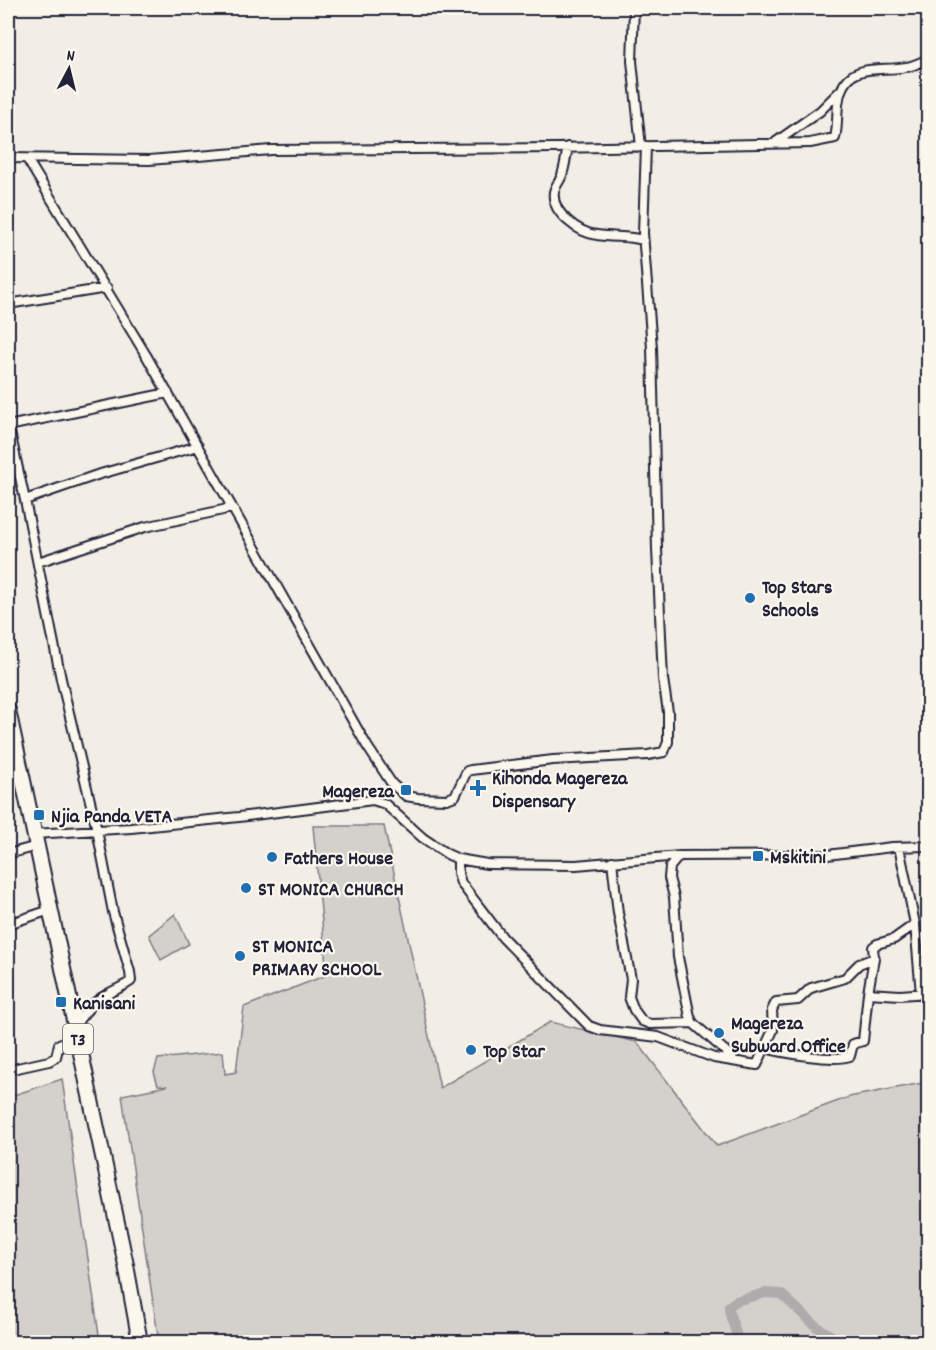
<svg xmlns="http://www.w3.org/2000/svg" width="936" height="1350" font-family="Dekko,sans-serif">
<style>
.green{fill:#d4d1cc;stroke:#7b7a84;stroke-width:1.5}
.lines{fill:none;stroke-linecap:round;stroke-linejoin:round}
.river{stroke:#aeabad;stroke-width:10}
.street-casing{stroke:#22223b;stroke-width:12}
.highway-casing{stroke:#22223b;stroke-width:18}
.street{stroke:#fbf7ec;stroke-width:8}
.highway{stroke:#fbf7ec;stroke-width:14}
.poi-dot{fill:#1f6fb2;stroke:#fbf7ec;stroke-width:2}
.labels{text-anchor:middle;stroke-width:4.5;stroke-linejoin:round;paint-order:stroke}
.shield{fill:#fbf7ec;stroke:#636270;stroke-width:1.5}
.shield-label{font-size:18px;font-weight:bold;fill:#22223b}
.poi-label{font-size:20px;font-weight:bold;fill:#22223b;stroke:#fbf7ec;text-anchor:start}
</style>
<rect width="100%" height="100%" fill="#f2eee5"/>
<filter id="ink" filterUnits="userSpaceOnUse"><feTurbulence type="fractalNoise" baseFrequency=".0167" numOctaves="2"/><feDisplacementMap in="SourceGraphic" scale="12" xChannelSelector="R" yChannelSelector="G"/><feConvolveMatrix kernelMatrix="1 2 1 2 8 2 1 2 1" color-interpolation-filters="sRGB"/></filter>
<g filter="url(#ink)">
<path class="green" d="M313 826H384L440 1088 550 1022 637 1042 717 1146 849 1097 928 1082V1342H159L122 1095 167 1086 158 1085 154 1072 158 1059 223 1052 225 1074 236 1072 244 1007 327 975Z
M175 914 189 944 161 960 149 935Z
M62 1079 100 1342H8V1097Z"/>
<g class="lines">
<path class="river" d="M736 1342C739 1330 728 1319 729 1306L736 1301 765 1293 781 1294 816 1326 841 1342"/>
<g class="street-casing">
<path id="street" d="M634 8 632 61 641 147
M776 142 820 111 841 90
M568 147C566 156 565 166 562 175 560 181 555 186 554 192 551 213 579 233 597 235 613 238 627 235 643 240
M8 158 149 160 271 150 555 148 810 143 835 138C839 123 835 107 841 91 851 62 882 72 906 67 914 66 921 62 928 59
M27 159 146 355 367 746 392 784 406 796 418 798 447 799 455 796 467 771 471 770 553 760 648 755 664 752 668 742V712L663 679 657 549 652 348 643 233 646 146
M8 304 107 288
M8 423 25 500 61 679 97 830 113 912 130 972 131 981C124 987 108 992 98 1000 89 1006 82 1016 75 1025
M8 426 168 393
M25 500 97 475 198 446
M38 562 145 527 232 508
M34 834 131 828 239 817 373 800 385 804 423 838 447 854 458 859 487 864 576 865 679 856 827 855 892 847 928 846
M899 847 915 924 921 994
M8 854 37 846
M679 856 670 867 669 878 674 897 678 957 690 1017 693 1023 731 1056 734 1061
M458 859V873L461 883 503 938 589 1026 600 1030 658 1037 714 1058 757 1065 773 1030 772 1010 776 1002 798 1000 811 988 845 978 859 964 874 958
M612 861 618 913 631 979 629 997 634 1010 642 1021 650 1024 693 1023
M8 924 50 910
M868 993 900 995 928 993
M765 1048C783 1053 834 1062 850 1056L853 1044 863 1041 868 993 874 958 873 947 877 944 894 939 915 924
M8 1070 49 1061 56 1057 59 1044 77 1037"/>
</g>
<g class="highway-casing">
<path id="highway" d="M8 710 126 1265 140 1342"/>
</g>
<use href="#street" class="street"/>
<use href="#highway" class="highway"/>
</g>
</g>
<g class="poi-dot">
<circle cx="750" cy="598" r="6"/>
<path d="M475 779h6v6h6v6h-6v6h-6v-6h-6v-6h6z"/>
<rect x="400" y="784" width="12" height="12" rx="3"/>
<rect x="33" y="809" width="12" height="12" rx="3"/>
<rect x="752" y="850" width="12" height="12" rx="3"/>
<circle cx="272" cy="857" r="6"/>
<circle cx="246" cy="888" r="6"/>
<circle cx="240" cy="956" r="6"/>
<rect x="55" y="996" width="12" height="12" rx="3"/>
<circle cx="719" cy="1033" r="6"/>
<circle cx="471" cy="1050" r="6"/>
</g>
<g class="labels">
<rect class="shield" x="63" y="1024" width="30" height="30" rx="4.5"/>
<g class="shield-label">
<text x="78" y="1045">T3</text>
</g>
<g class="poi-label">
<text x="762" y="593">Top Stars<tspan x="762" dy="23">Schools</tspan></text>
<text x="492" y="784">Kihonda Magereza<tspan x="492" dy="23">Dispensary</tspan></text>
<text x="394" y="797" text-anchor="end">Magereza</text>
<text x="51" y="822">Njia Panda VETA</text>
<text x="770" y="863">Mskitini</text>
<text x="284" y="864">Fathers House</text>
<text x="258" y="895">ST MONICA CHURCH</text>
<text x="252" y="952">ST MONICA<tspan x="252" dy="23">PRIMARY SCHOOL</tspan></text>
<text x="73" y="1009">Kanisani</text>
<text x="731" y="1029">Magereza<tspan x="731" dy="23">Subward Office</tspan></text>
<text x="483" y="1057">Top Star</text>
</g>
</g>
<rect width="936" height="1350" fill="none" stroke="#fbf7ec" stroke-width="30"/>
<rect x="15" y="15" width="906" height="1320" fill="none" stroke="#22223b" stroke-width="2" filter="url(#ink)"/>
<g transform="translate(69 69) rotate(7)" stroke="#fbf7ec" stroke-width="4.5" paint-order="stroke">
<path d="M0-4.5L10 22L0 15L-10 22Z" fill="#22223b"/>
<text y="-9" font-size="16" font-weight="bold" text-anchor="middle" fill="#22223b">N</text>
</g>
</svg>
